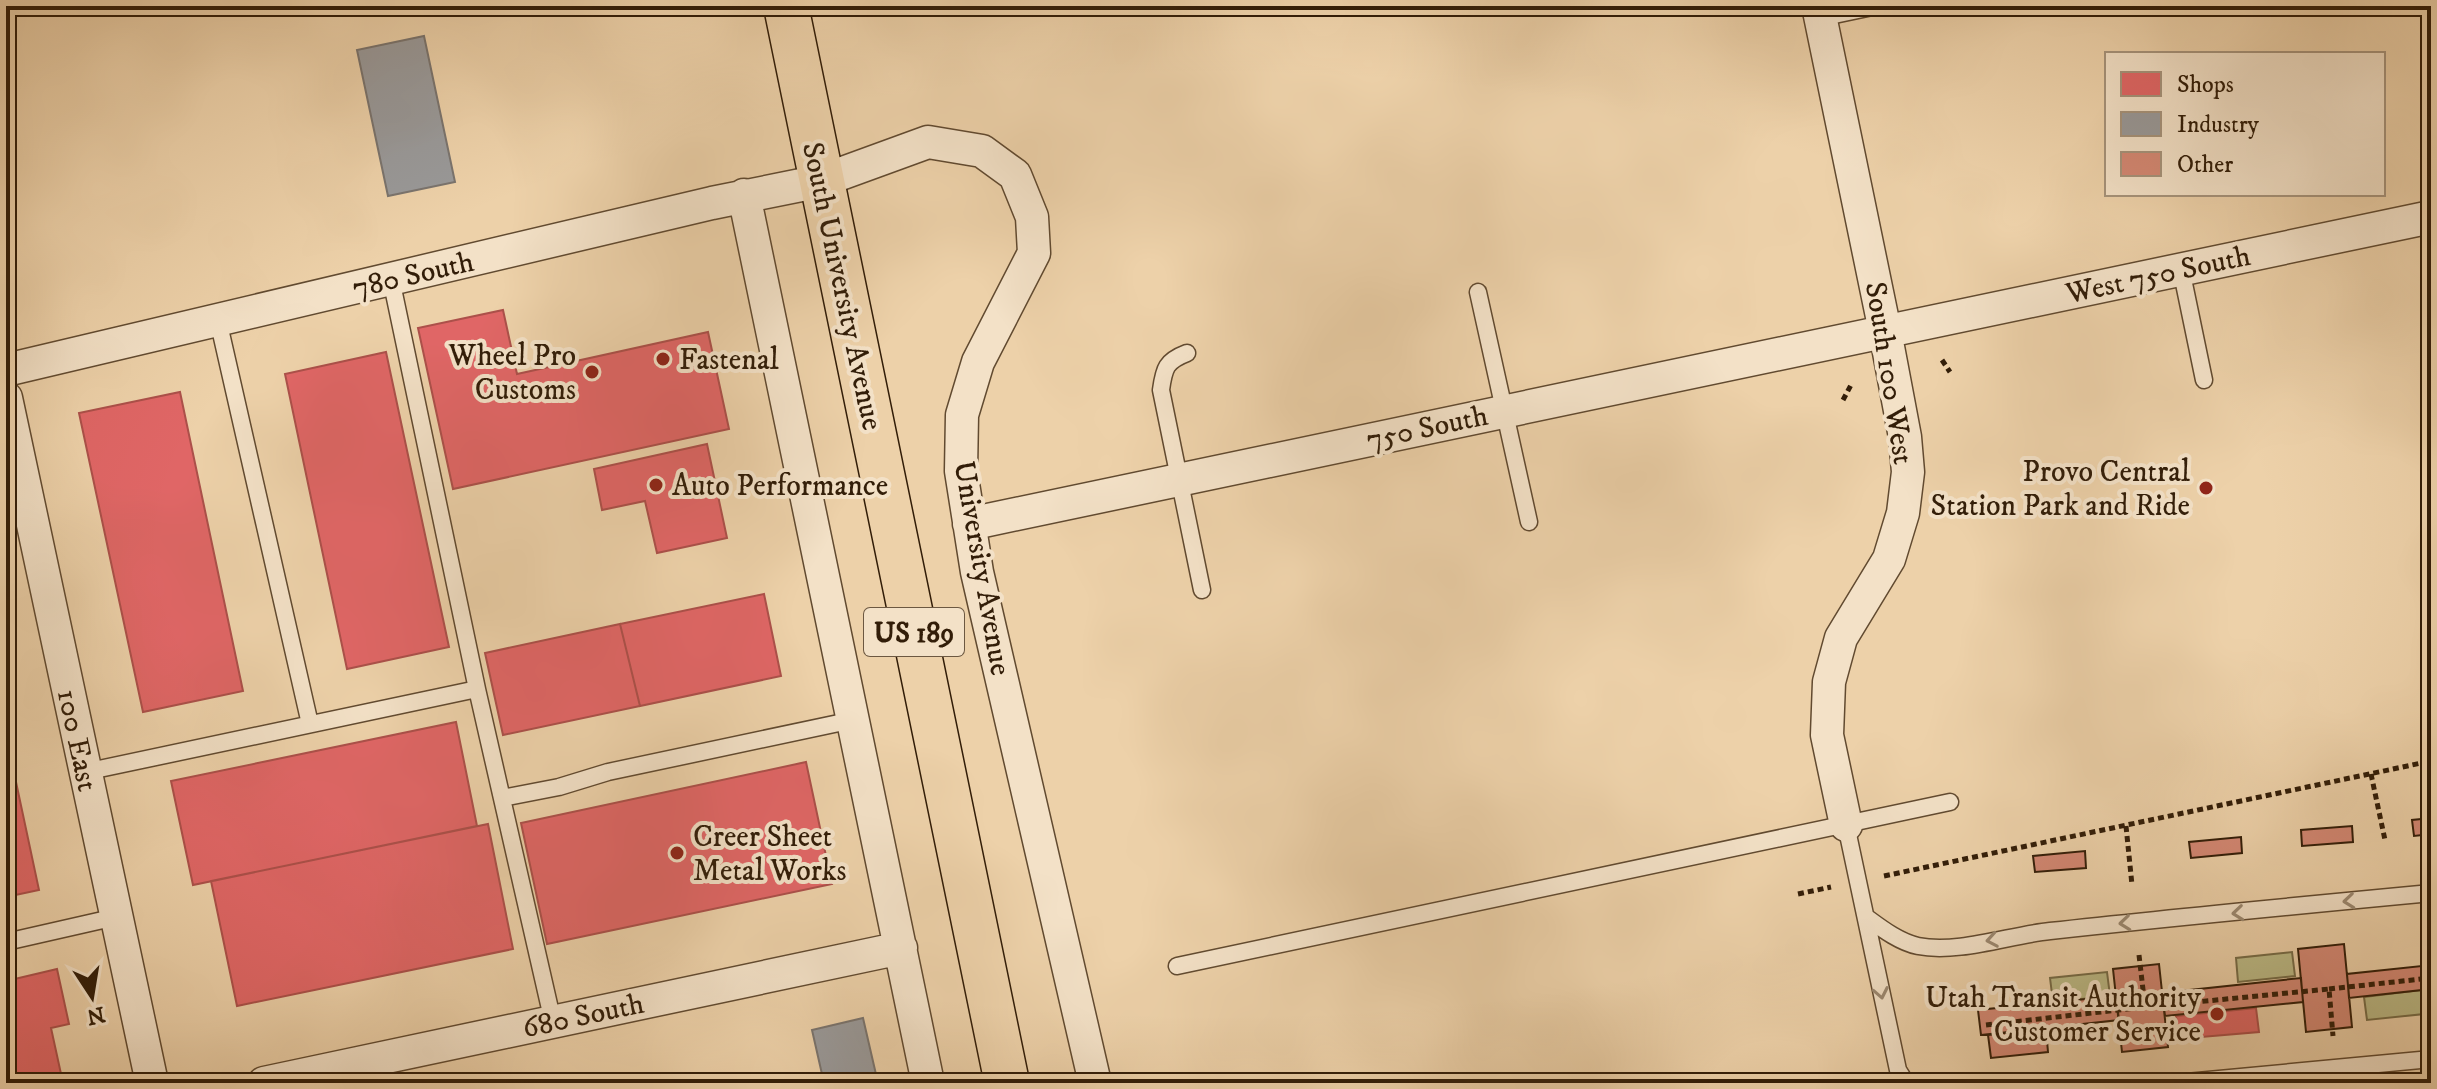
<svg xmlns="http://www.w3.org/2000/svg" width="2437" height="1089" font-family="'IM FELL DW Pica',serif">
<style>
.green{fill:#bbba86;stroke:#766c47;stroke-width:2}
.shops{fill:#e06666;stroke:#ac504a;stroke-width:2}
.industry{fill:#999;stroke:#7a746e;stroke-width:2}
.building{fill:#d48874;stroke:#321d08;stroke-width:2}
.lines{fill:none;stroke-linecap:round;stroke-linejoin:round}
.service-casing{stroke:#614a30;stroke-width:19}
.minor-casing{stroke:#614a30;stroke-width:35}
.trunk-casing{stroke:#321d08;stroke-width:47}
.path{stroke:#321d08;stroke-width:5;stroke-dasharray:6 4;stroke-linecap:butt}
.service{stroke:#f3e1c7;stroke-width:16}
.minor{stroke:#f3e1c7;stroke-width:32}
.trunk{stroke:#edd1a9;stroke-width:44}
.oneway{stroke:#9c8971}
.poi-dot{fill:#8f2418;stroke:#f3e1c7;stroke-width:3}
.labels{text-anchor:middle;stroke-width:8;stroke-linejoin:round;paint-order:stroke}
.shield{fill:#f3e1c7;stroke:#6c5841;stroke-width:2}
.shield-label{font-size:28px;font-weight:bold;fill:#321d08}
.street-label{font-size:30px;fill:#321d08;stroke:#f3e1c7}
.poi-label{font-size:30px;fill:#321d08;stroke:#f3e1c7;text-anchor:end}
</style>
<rect width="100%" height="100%" fill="#edd1a9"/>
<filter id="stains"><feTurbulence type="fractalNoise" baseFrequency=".0025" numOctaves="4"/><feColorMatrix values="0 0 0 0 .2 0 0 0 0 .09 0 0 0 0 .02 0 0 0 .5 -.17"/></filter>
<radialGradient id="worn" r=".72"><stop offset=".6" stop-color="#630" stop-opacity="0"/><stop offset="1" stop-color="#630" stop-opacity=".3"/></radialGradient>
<path class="green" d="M2292 952 2295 976 2238 982 2236 958Z
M2107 972 2110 996 2053 1002 2050 978Z
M2421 990 2424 1014 2367 1020 2364 997Z"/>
<path class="shops" d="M503 310 517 374 708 332 729 429 453 489 418 328Z
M386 352 449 647 347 669 285 374Z
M180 392 243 691 143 712 79 413Z
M707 444 727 538 657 553 645 501 602 510 594 469Z
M764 594 781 676 640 706 620 624Z
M620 624 640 706 503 735 485 653Z
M456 722 477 826 193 885 171 781Z
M6 735 39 890 6 897Z
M806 762 832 884 547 944 521 823Z
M488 824 513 949 237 1006 211 881Z
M57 969 69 1024 51 1028 63 1083H6V981Z
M2256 1008 2259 1032 2178 1039 2176 1016Z"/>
<path class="industry" d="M424 36 455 182 388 196 357 50Z
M863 1018 878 1083H824L812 1030Z"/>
<path class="building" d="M2431 818V834L2414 836 2412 820Z
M2352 826 2353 842 2302 846 2301 830Z
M2241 837 2242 853 2191 858 2189 842Z
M2085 851 2086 868 2035 872 2033 856Z
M2431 942V963L2424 964 2422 943Z
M2344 944 2352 1027 2306 1032 2298 949Z
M2159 964 2168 1047 2122 1052 2113 969Z
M2431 965V989L2349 998 2347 974Z
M2301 978 2303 1002 2165 1016 2162 993Z
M2116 996 2119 1020 1981 1035 1978 1010Z
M2046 1029 2048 1052 1991 1058 1988 1035Z"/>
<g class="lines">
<g class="service-casing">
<path id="service" d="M1820 18 1877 6
M2181 269 2204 380
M1478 292 1529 522
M218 320 310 724
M1187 353C1166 361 1164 368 1161 390L1202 590
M477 689 553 1022
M85 772 477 689 391 279
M502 798 559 787 608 772 853 720
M1846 825 1898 1070 1906 1083
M1866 917C1881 928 1899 942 1918 946 1958 954 2010 935 2050 931 2177 917 2304 905 2431 893
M6 942 116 917
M1177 966 1950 802
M2176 1083 2431 1059"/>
</g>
<g class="minor-casing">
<path id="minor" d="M1818 6 1885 331 1905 437 1908 472 1903 513 1889 559 1841 638 1829 682 1827 735 1846 825
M744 195 928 1083
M6 370 712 203 821 181 928 142 982 151 1015 175 1032 217 1034 253 978 362 962 415 961 471 977 572 1095 1083
M6 398 152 1083
M969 524 2431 217
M264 1083 901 948"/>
</g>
<g class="trunk-casing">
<path id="trunk" d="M786 6 1007 1083"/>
</g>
<path class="path" d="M1942 360 1950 372
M1843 400 1851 385
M2371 774 2385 840
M2126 826 2132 885
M1884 876 2431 761
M1798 894 1831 887
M2139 955 2145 1007 2329 989 2333 1036
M2329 989 2431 978
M1986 1025 2145 1007"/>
<use href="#service" class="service"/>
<use href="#minor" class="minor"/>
<use href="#trunk" class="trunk"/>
</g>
<defs><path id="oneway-chevron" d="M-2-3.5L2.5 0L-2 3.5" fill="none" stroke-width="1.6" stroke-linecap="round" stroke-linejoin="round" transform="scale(2)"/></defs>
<g class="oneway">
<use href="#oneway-chevron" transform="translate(2349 901) rotate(174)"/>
<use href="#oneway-chevron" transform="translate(2238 913) rotate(174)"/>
<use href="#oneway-chevron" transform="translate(2125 923) rotate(174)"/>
<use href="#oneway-chevron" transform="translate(1992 940) rotate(170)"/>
<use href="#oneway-chevron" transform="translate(1881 993) rotate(79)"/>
</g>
<g class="poi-dot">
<circle cx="663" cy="359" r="8"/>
<circle cx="592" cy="372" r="8"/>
<circle cx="656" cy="485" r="8"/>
<circle cx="2206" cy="488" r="8"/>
<circle cx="677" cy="853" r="8"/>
<circle cx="2217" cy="1014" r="8"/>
</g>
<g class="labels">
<rect class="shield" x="864" y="608" width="100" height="48" rx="6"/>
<g class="shield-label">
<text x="914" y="642">US 189</text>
</g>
<g class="street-label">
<text transform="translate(413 274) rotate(-13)" y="10">780 South</text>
<text transform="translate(2158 274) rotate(-12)" y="10">West 750 South</text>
<text transform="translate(843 286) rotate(78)" y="10">South University Avenue</text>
<text transform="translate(1890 373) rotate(81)" y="10">South 100 West</text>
<text transform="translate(1427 427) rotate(-12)" y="10">750 South</text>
<text transform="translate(983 568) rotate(80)" y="10">University Avenue</text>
<text transform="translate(78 740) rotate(78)" y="10">100 East</text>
<text transform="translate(583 1015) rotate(-12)" y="10">680 South</text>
</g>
<g class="poi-label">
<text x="576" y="365">Wheel Pro<tspan x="576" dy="34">Customs</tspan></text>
<text x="679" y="369" text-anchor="start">Fastenal</text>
<text x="2190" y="481">Provo Central<tspan x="2190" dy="34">Station Park and Ride</tspan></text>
<text x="672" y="495" text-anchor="start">Auto Performance</text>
<text x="693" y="846" text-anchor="start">Creer Sheet<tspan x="693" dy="34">Metal Works</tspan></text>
<text x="2201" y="1007">Utah Transit Authority<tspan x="2201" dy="34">Customer Service</tspan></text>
</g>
</g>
<rect width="2437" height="1089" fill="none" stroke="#edd1a9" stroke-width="32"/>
<rect x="8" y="8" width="2421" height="1073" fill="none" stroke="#321d08" stroke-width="4"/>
<rect x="16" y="16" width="2405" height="1057" fill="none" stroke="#321d08" stroke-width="2"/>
<rect x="2105" y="52" width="280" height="144" fill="#f3e1c7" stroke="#a6937b" stroke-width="2"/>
<rect x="2121" y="72" width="40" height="24" fill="#e06666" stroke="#a6937b" stroke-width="2"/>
<text x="2177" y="92" font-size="24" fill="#321d08">Shops</text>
<rect x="2121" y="112" width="40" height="24" fill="#999999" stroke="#a6937b" stroke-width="2"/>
<text x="2177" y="132" font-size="24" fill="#321d08">Industry</text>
<rect x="2121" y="152" width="40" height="24" fill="#d48874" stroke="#a6937b" stroke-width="2"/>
<text x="2177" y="172" font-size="24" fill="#321d08">Other</text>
<g transform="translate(92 997) rotate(168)" stroke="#f3e1c7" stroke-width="6" paint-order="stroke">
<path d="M0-6L14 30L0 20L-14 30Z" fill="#321d08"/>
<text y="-12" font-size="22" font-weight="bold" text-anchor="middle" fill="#321d08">N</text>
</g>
<rect width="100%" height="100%" filter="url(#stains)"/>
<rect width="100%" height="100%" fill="url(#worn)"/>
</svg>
